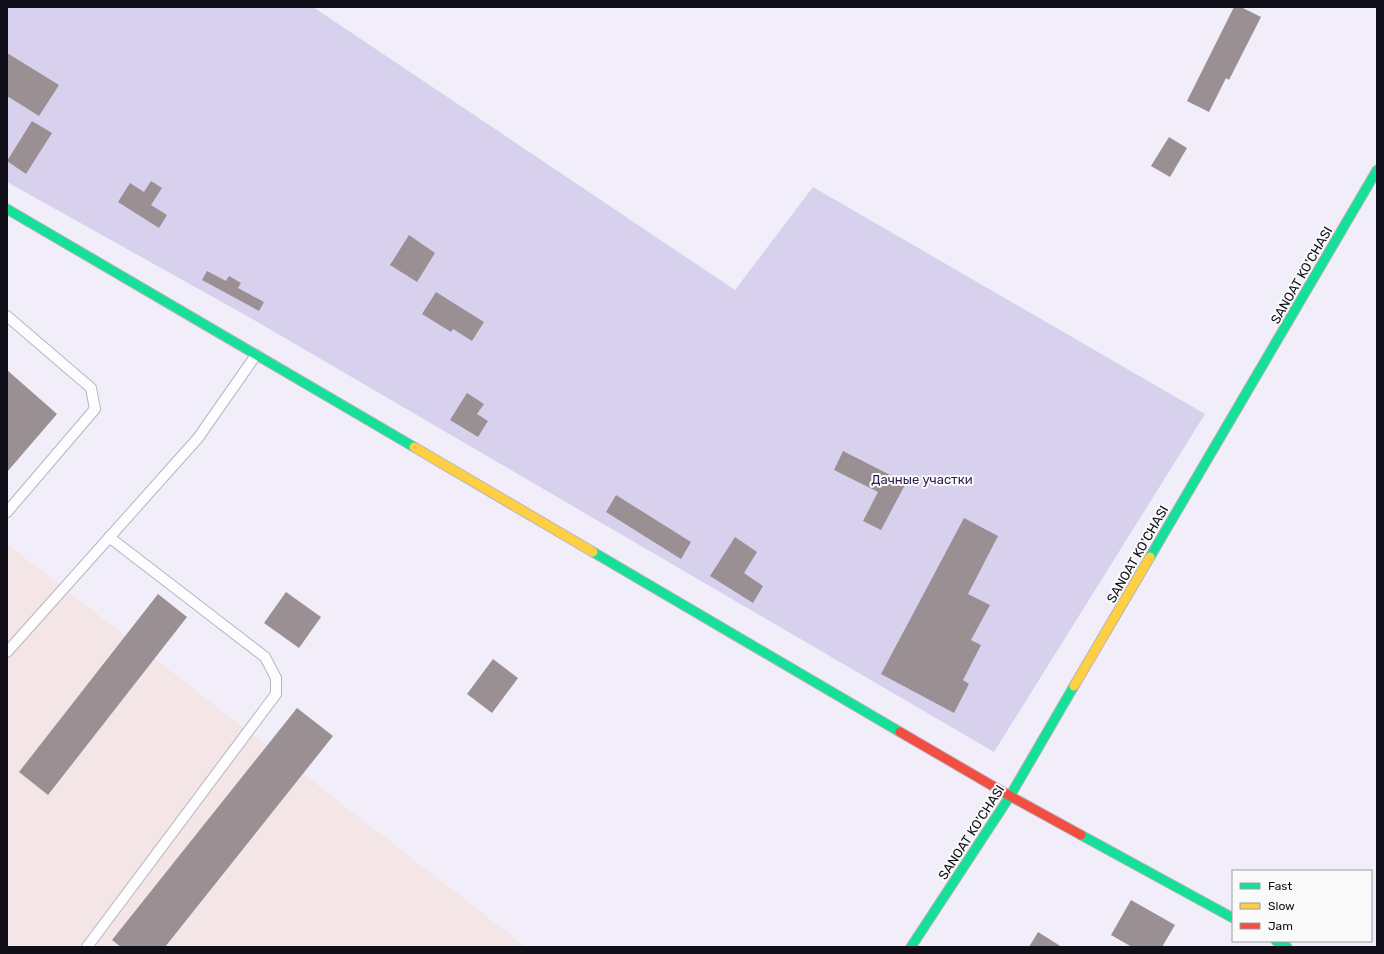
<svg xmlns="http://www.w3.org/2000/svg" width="1384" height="954" font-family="Rubik,sans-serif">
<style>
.industrial{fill:#f4e5e6}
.green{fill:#d7d1ee}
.building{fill:#9a9094}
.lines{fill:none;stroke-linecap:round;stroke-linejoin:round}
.lane-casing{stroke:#b7b4c0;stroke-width:12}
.fast-casing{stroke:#b7b4c0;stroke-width:11}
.slow-casing{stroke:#b7b4c0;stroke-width:11}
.jam-casing{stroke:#b7b4c0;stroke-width:11}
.lane{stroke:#fdfcfe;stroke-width:10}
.fast{stroke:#16e098;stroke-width:9}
.slow{stroke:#ffcf43;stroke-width:9}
.jam{stroke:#f24e42;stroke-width:9}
.labels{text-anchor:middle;stroke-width:4;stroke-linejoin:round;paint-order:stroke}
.street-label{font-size:13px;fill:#100e18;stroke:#fafafa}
.park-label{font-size:13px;fill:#2e1d53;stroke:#fafafa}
</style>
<rect width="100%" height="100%" fill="#f1eefa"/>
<path class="industrial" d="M7 544 526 947H7Z"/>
<path class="green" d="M7 7H313L735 290 813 187 1205 414 994 752 247 316 7 182Z"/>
<path class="building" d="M1234 7H1241L1261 17 1229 80 1226 78 1209 112 1187 101Z
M7 53 59 85 39 116 7 96Z
M32 121 52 133 26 174 7 161Z
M1169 137 1187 148 1170 177 1151 166Z
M151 181 162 188 151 205 167 215 159 228 118 202 130 183 144 192Z
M409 235 435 253 417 282 390 265Z
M207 271 226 281 229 276 241 283 238 288 264 302 259 311 202 280Z
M436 292 484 322 472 341 453 329 451 332 422 314Z
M7 370 57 414 7 472Z
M467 393 484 404 477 414 488 421 478 437 450 420Z
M843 451 906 483 881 530 863 521 878 492 834 470Z
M616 495 691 542 681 559 606 512Z
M964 518 998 536 968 594 990 605 971 640 981 645 963 680 969 684 954 713 881 674Z
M735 537 757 552 744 573 763 586 753 603 710 576Z
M286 592 321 617 299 648 264 623Z
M158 594 187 617 48 795 19 772Z
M493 659 518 678 492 713 467 694Z
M297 708 333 736 165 947H121L112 940Z
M1131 900 1175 925 1162 947H1132L1111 935Z
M1038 932 1062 947H1029Z"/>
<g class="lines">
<g class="lane-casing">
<path id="lane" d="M7 316 91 388 95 409 7 512
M7 652 198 438 256 355
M87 947 276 694V678L265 657 109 537"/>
</g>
<g class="fast-casing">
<path id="fast" d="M7 209 414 447
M593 552 900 732
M1150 557 1377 170
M1081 835 1233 918
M1276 941 1287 947
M911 947 1010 796 1074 686"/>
</g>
<g class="slow-casing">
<path id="slow" d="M414 447 593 552
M1074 686 1150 557"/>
</g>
<g class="jam-casing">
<path id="jam" d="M900 732 1010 796 1081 835"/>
</g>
<use href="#lane" class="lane"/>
<use href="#fast" class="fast"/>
<use href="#slow" class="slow"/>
<use href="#jam" class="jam"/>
</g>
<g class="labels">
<g class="street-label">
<text transform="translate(1301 275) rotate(-60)" y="5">SANOAT KO'CHASI</text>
<text transform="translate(1137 554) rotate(-60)" y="5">SANOAT KO'CHASI</text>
<text transform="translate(971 832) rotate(-57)" y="5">SANOAT KO'CHASI</text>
</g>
<g class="park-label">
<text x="922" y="484">Дачные участки</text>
</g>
</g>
<rect width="1384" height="954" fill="none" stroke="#100e18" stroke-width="16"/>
<rect x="1232" y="870" width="140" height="72" fill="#fafafa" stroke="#9c9ca0"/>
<rect x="1240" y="883" width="20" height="6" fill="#16e098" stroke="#9c9ca0"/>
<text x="1268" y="890" font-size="12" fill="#100e18">Fast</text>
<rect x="1240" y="903" width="20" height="6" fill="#ffcf43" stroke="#9c9ca0"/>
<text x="1268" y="910" font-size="12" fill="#100e18">Slow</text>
<rect x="1240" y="923" width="20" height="6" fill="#f24e42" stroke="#9c9ca0"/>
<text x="1268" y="930" font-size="12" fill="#100e18">Jam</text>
</svg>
